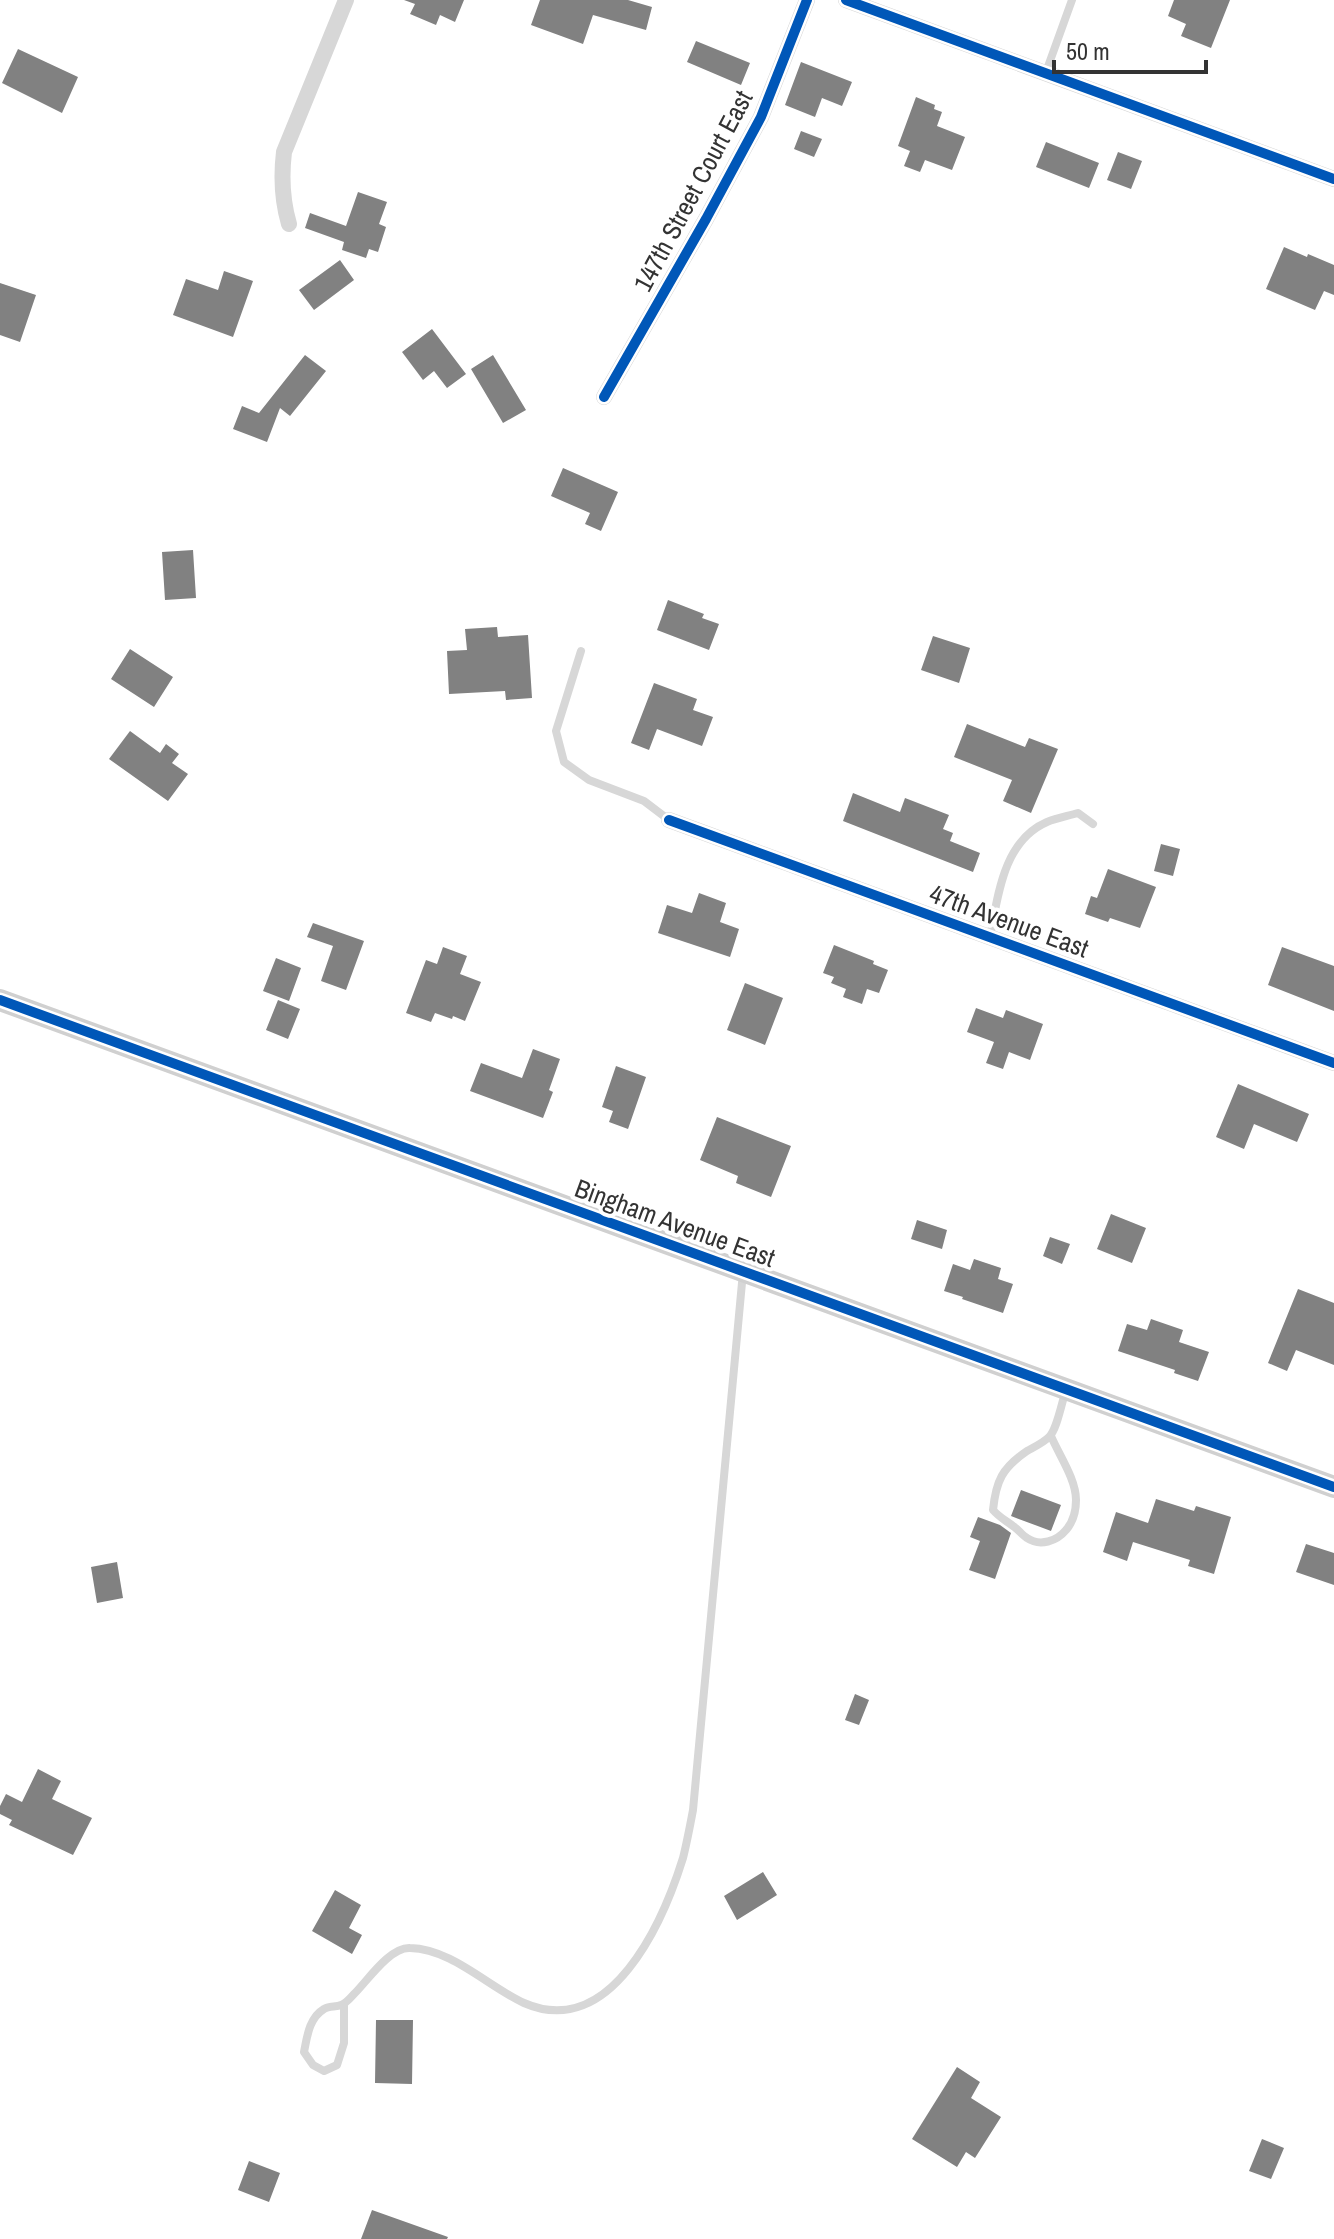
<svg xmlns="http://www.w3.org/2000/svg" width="1334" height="2239" font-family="'Archivo Narrow',sans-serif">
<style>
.building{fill:#818181}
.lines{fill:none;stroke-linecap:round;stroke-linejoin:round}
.lane{stroke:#d7d7d7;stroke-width:8}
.street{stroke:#d7d7d7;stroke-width:16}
.secondary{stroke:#d0d0d0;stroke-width:22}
.cycleway-casing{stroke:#fff;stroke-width:15}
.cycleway{stroke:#0057b8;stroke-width:10}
.labels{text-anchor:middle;stroke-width:8;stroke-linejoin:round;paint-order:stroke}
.street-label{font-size:26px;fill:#333;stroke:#fff}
</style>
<rect width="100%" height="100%" fill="#fff"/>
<path class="building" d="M404 0H464L455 22 440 15 436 25 410 14 415 4Z
M540 0H628L652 7 646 30 593 15 583 44 531 25Z
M1174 0H1230L1211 48 1181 36 1186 24 1168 16Z
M696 41 750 63 741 85 687 62Z
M18 49 78 77 62 113 2 83Z
M801 62 852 82 842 106 822 98 815 117 785 105Z
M916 97 935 105 934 109 942 112 937 126 965 137 952 170 925 160 920 172 904 166 910 151 898 146Z
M801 131 822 139 814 157 794 149Z
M1046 142 1099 163 1089 188 1036 167Z
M1118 152 1142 161 1131 189 1107 180Z
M358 192 387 202 379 224 386 227 378 252 369 249 366 258 342 250 344 242 305 228 310 213 346 226Z
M1284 247 1307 257 1308 254 1334 265V295L1324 291 1315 310 1266 289Z
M340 260 354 280 314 310 299 290Z
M224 271 253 281 233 337 173 315 186 279 218 290Z
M0 283 36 295 20 342 0 335Z
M432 329 466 374 447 388 434 371 423 380 402 352Z
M305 355 326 371 290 416 280 408 267 442 233 429 242 406 259 413Z
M493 355 526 410 503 423 471 369Z
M563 468 618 492 601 531 585 524 590 513 551 496Z
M193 550 196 598 165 600 162 552Z
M668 600 704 614 702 618 719 624 709 650 657 630Z
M497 627 498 637 528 635 532 698 506 700 505 691 449 694 447 651 467 650 465 629Z
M933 636 970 648 959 683 921 670Z
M130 649 173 677 154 707 111 679Z
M654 683 697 699 693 710 713 717 702 746 657 729 649 750 631 743Z
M967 724 1025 747 1029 738 1058 749 1031 813 1003 801 1012 780 954 757Z
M130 731 160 753 166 744 179 754 172 763 188 774 168 801 109 759Z
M853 793 900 812 905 798 949 815 943 829 953 833 950 841 980 853 973 872 843 821Z
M1161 844 1180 849 1173 876 1154 871Z
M1108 869 1156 887 1140 928 1110 918 1108 922 1085 914 1091 896 1097 898Z
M699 893 726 903 720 922 739 929 730 957 658 933 667 905 692 913Z
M313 923 364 941 346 990 321 981 333 946 307 937Z
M834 945 874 961 873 964 888 970 879 993 867 989 862 1004 843 997 846 989 831 983 834 977 823 973Z
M443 947 467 956 460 974 481 982 465 1021 453 1016 452 1019 435 1013 431 1022 406 1013 426 960 437 964Z
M1282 947 1334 966V1011L1268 985Z
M276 958 301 968 289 1001 263 991Z
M745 983 783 998 765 1045 727 1030Z
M278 1000 300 1009 288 1039 266 1030Z
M976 1008 1003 1018 1006 1010 1043 1024 1030 1060 1009 1052 1003 1069 986 1063 994 1042 967 1032Z
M533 1049 560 1059 549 1090 553 1092 543 1118 470 1091 481 1063 522 1078Z
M616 1066 646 1077 628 1129 609 1122 613 1111 602 1107Z
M1238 1084 1309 1114 1297 1142 1254 1124 1244 1149 1216 1137Z
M717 1117 791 1146 771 1197 736 1183 738 1176 700 1160Z
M1111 1214 1146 1228 1132 1263 1097 1249Z
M917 1220 947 1230 942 1249 911 1239Z
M1050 1237 1070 1244 1062 1264 1043 1256Z
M974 1259 1001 1268 998 1279 1013 1284 1003 1313 962 1299 963 1297 944 1291 953 1264 970 1270Z
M1298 1289 1334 1303V1365L1296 1350 1287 1371 1268 1363Z
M1151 1319 1183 1330 1179 1342 1209 1352 1198 1381 1174 1373 1175 1370 1118 1351 1127 1324 1147 1330Z
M1021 1490 1061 1505 1051 1531 1011 1516Z
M1156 1499 1194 1511 1196 1506 1231 1517 1214 1574 1188 1566 1190 1560 1133 1542 1127 1561 1103 1552 1116 1512 1148 1523Z
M978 1517 1000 1525 1011 1533 995 1579 969 1570 980 1541 970 1537Z
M1306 1544 1334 1553V1585L1296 1572Z
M117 1562 123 1598 97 1603 91 1567Z
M855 1694 869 1700 859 1725 845 1720Z
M38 1769 61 1781 52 1799 92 1818 73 1855 9 1825 12 1820 0 1814V1806L6 1794 22 1802Z
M763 1872 777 1895 737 1920 724 1896Z
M335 1890 361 1905 349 1928 362 1935 352 1954 312 1931Z
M376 2020H413L412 2084 375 2083Z
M957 2067 980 2082 971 2098 1001 2117 975 2158 966 2152 957 2167 912 2139Z
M1262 2139 1284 2148 1271 2179 1249 2171Z
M249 2161 280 2173 269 2202 238 2190Z
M372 2210 448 2237 447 2239H361Z"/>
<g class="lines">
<path class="lane" d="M1046 72 1072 0
M581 651 556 731 564 762 589 780 644 801 669 820
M990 937C998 896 1003 841 1047 822 1057 818 1068 816 1078 813L1093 824
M1051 1436C1059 1455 1076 1479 1076 1500 1076 1511 1073 1522 1066 1530 1057 1541 1040 1547 1027 1538 1022 1535 1018 1529 1013 1526 1005 1520 999 1517 993 1510 996 1481 1002 1468 1027 1451 1034 1447 1043 1443 1049 1437 1057 1430 1062 1401 1066 1390
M344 2004V2043L337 2065 324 2071 313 2065 304 2052C307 2037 309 2018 324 2009 328 2006 336 2007 341 2005 347 2003 351 1997 355 1993 368 1980 390 1947 410 1948 452 1949 487 1986 524 2003 611 2041 663 1922 683 1858 687 1842 690 1826 693 1810L743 1272"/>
<path class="street" d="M846 0 1334 179
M289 224C282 200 281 177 284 152L346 0
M604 397 706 219 761 117 807 0
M669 820 1334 1063"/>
<path class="secondary" d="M0 1000 1334 1487"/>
<g class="cycleway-casing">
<path id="cycleway" d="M846 0 1334 179
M604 397 706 219 761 117 807 0
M669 820 1334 1063
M0 1000 1334 1487"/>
</g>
<use href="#cycleway" class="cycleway"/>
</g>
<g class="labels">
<g class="street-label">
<text transform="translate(693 191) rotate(-62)" y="9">147th Street Court East</text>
<text transform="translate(1009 921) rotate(20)" y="9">47th Avenue East</text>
<text transform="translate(675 1223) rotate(20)" y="9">Bingham Avenue East</text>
</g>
</g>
<path d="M1054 60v12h152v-12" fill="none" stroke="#333333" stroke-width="4"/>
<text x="1066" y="60" font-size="24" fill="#333333" stroke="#ffffff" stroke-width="6" paint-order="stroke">50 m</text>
</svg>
